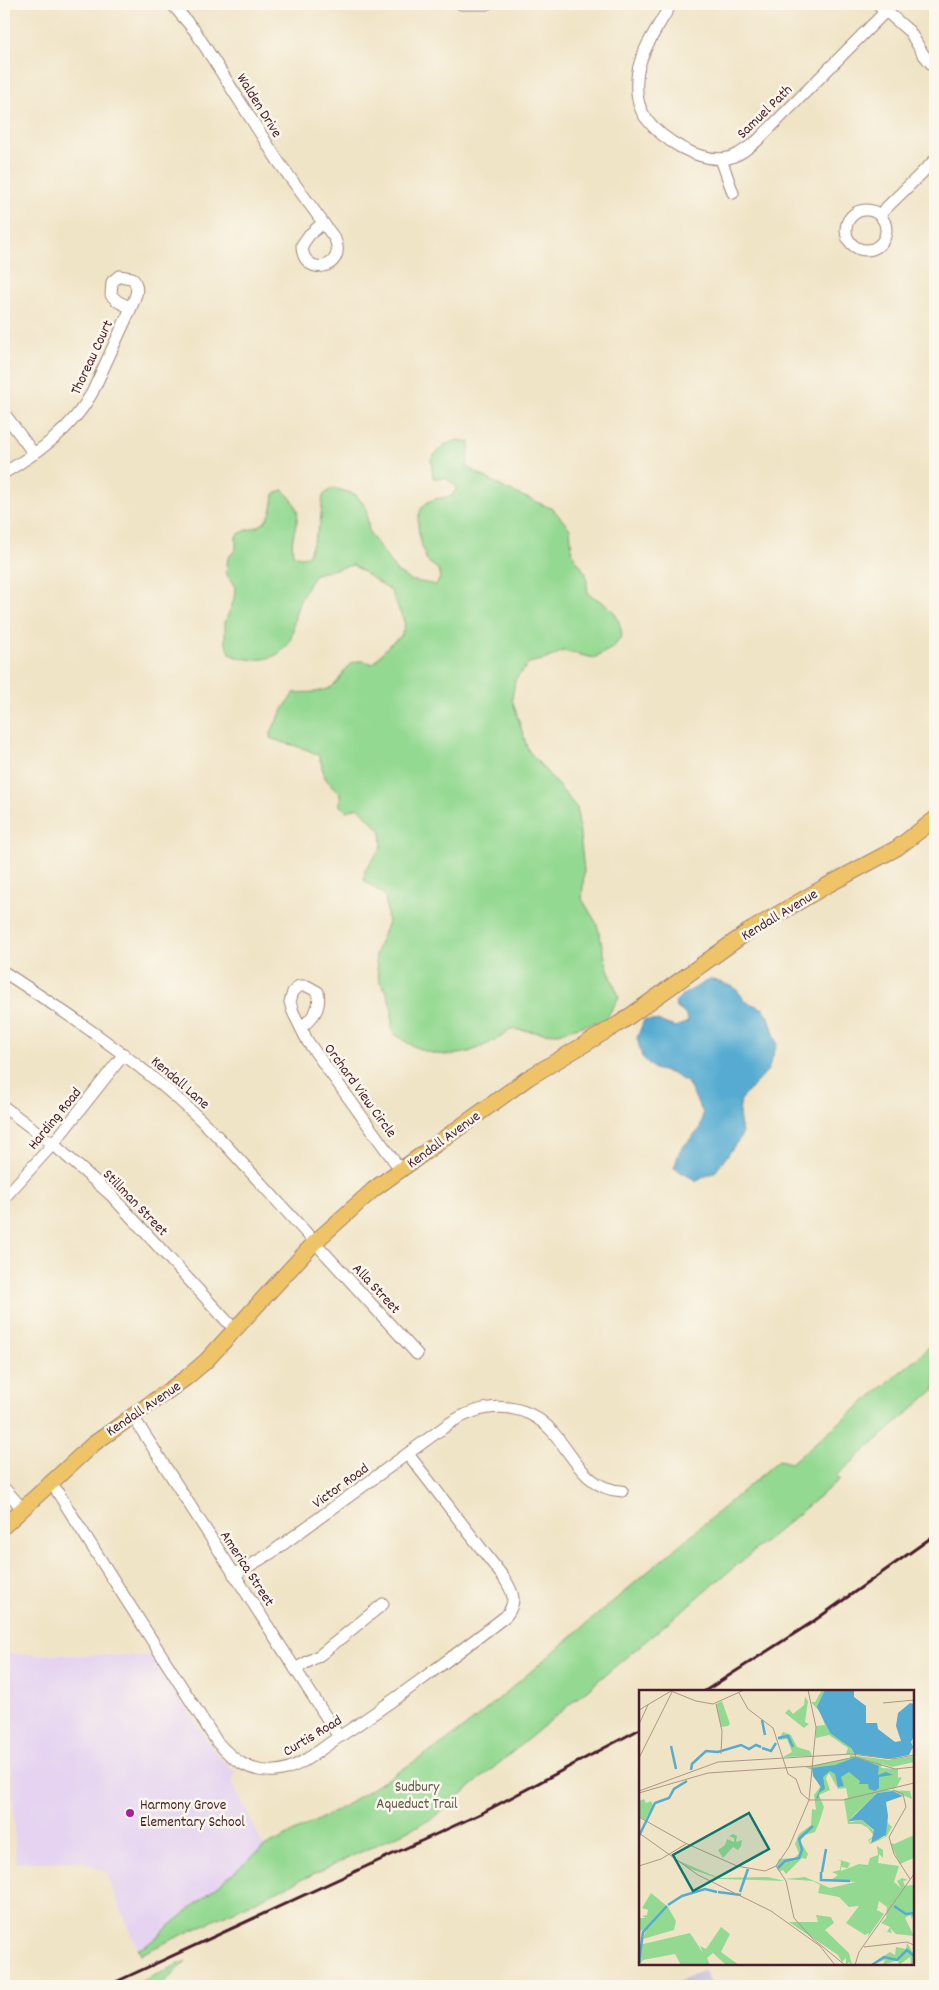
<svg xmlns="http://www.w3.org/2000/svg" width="939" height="1990" font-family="Dekko,sans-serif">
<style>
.built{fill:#e5d3f1}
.industrial{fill:#c7c0d9}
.green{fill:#94d992;stroke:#6f7c5e}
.water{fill:#55abd1;stroke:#50657e}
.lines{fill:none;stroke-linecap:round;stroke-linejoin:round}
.minor-casing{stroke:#9d8278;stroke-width:13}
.major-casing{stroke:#9d8278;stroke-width:17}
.minor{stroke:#fff;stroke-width:11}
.major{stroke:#efc469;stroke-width:15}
.rail{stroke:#4a1f2b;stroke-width:3}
.poi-dot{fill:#b5179e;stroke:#fbf7ec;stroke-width:2}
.labels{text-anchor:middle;stroke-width:5;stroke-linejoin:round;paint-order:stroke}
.street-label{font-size:15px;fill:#4a1f2b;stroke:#fbf7ec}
.park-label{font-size:15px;fill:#60574a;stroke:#fbf7ec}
.poi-label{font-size:15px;fill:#4a1f2b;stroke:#fbf7ec;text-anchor:start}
.inset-river{fill:none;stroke:#55abd1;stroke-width:2.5}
.inset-road{fill:none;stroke:#ae9588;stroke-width:1}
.view{fill:#0f766e;fill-opacity:0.15;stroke:#0f766e;stroke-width:2.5}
.inset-edge{fill:none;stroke:#4a1f2b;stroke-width:2.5}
</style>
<rect width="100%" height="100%" fill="#fbf7ec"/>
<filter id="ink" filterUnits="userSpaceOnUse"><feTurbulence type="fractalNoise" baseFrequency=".02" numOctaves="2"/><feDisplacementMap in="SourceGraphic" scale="10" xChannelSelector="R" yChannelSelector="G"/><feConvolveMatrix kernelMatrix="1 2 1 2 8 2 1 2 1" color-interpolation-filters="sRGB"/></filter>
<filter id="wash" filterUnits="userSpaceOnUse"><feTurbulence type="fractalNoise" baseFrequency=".0096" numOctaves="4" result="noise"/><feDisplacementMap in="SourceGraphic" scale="20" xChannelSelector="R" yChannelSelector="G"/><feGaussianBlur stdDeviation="1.12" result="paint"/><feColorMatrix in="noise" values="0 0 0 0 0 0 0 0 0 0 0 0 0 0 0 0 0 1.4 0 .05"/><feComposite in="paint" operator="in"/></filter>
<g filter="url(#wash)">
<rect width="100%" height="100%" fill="#f0e4c6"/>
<path class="built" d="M4 1654 152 1656 218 1756 236 1772 231 1780 264 1847 147 1945 138 1949 107 1877 111 1875 83 1861 16 1863 11 1765H4Z"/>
<path class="industrial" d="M704 1969 712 1986H669Z"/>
<path class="green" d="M458 440 470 442 467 467 506 489 553 509 570 529 572 553 586 574 588 594C610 606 618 610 622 635L614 647 594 658 563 651 546 659 529 663 515 680 512 699 528 750 577 808 584 871 582 899 597 924 607 966 619 997 606 1019 554 1034 510 1029C502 1038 495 1040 485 1045 451 1063 421 1055 392 1032V1010L387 993 379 980 375 955 388 922 385 896 364 880 365 870 382 846 381 831 358 807 347 811 340 806V794L325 778 319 756C304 746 287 745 270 738 271 727 287 703 294 693 303 692 316 693 325 690 348 683 341 651 373 664L389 645 401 636 405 624 391 591 353 565 315 574C307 586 300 598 296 612 293 621 294 633 289 642 278 663 250 662 231 655L225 642V622L234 600 235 587 226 573 228 558 236 549V536C244 530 250 530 259 526 271 520 273 506 274 494L283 490C312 517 288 524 293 554L299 557 308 556 320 524 323 495 333 488 355 494 366 507 369 532 397 572 410 580 436 585 440 578 438 569 427 561C421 544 408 510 432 500 438 498 446 497 452 496L457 487 446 478H433L431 459 444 445Z
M935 1339V1389L835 1477 840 1479 432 1819 141 1954 138 1949 147 1945 264 1847 336 1811 444 1743 475 1719 779 1460 791 1463 922 1354Z
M186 1961 161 1986H131Z"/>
<path class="water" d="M710 979 734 987 747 1002 764 1009 769 1017 777 1044 768 1070 741 1099 739 1114 742 1134 740 1138 716 1171 697 1181 674 1168 680 1150 700 1129 703 1113 687 1082 670 1073 654 1069 642 1057 637 1038 644 1020 658 1021 675 1027 688 1022 685 1014 676 1007 675 1002 681 996Z"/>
</g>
<g filter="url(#ink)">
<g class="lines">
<g class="minor-casing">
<path id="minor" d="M172 4 195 31 278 161 335 239C348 269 302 279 302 245L309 235 323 223
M461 4H487
M671 4C659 26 637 55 637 80 636 93 638 107 645 117 662 140 699 163 728 158 739 156 749 147 758 140L886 11
M878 4 910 32 923 54 935 68
M721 159 733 193
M846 230a20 20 0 1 1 40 0a20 20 0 1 1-40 0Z
M879 215 935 160
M4 413 34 454
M4 473C39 452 72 429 92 393L131 308C135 297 141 288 132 278L119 276 112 282 111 295 117 301 131 308
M4 972C82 1023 159 1075 224 1143L417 1354
M302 1027C314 1016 321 1009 318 992L307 986H299L293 992 290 1002 293 1012 308 1042 400 1169
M4 1107 53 1144 111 1195 235 1330
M4 1198 53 1144 124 1054
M132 1415 339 1737
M51 1482 217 1742C233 1760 250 1773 276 1771 299 1769 320 1749 339 1737 397 1699 451 1658 506 1616 517 1602 514 1593 504 1578L408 1454
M4 1488 22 1508
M234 1575 271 1553 447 1425C480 1403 522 1398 552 1431 573 1455 586 1490 622 1491
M295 1669 320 1655 383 1604"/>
</g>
<g class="major-casing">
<path id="major" d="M4 1526 92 1445 186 1378 206 1361 314 1243 374 1189 528 1078 620 1023 749 931 826 886 897 848 935 819"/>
</g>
<use href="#minor" class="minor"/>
<use href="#major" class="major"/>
<path class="rail" d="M705 1691 811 1623 935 1535
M107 1986 482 1813 640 1729"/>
</g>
</g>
<circle class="poi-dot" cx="130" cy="1813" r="5"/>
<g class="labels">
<g class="street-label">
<text transform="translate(260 105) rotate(58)" y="5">Walden Drive</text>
<text transform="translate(764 111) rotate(-44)" y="5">Samuel Path</text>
<text transform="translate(91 357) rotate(-65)" y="5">Thoreau Court</text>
<text transform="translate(779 914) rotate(-31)" y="5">Kendall Avenue</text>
<text transform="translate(181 1082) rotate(41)" y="5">Kendall Lane</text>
<text transform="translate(361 1090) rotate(54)" y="5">Orchard View Circle</text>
<text transform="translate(54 1118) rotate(-51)" y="5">Harding Road</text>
<text transform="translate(443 1139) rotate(-36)" y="5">Kendall Avenue</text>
<text transform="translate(136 1202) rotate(46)" y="5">Stillman Street</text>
<text transform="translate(377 1288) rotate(47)" y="5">Alla Street</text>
<text transform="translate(143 1408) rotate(-34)" y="5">Kendall Avenue</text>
<text transform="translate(340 1485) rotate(-36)" y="5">Victor Road</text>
<text transform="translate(248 1568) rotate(57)" y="5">America Street</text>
<text transform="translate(312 1735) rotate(-31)" y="5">Curtis Road</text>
</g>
<g class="park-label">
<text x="417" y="1791">Sudbury<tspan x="417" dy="17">Aqueduct Trail</tspan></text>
</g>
<g class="poi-label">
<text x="140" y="1809">Harmony Grove<tspan x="140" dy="17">Elementary School</tspan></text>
</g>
</g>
<g transform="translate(639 1690)">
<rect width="275" height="275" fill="#f0e4c6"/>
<path d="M183 0H186L180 19 190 41 211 57 215 64H207L209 58 190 45 177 48V36L186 35 181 22 172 12H176ZM166 7 169 11 166 32 170 34 165 38 146 23 150 19 154 24 165 15ZM83 11 91 34 89 36 82 37 77 14ZM144 42 152 45 158 57 171 61 173 66 144 67 153 62 148 49 139 50ZM211 65 250 70 275 66V72L253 77 243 74 242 78 259 79V88L263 87 257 98 246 100 271 101 273 109 254 101 238 103 213 127 211 132 223 130 235 141 236 146 230 151 232 153 236 150 246 147 248 132 253 137 247 147 231 154 229 150 235 146 229 138 222 134H209L205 109 209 108 207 98 199 99 190 83 187 88 191 100 180 105 185 117 180 133 176 142 166 145 161 151 169 164 167 169 163 168 147 184 144 180 140 182 137 176 140 169 156 168 160 163 156 154 160 144 172 135 173 119 177 120 175 105 181 97 173 80 166 77 211 68ZM5 109 7 113 12 111 14 115 6 130 0 126V111ZM94 144 98 146 97 152 103 150 102 156 99 160 94 157 84 168 79 160 86 155 88 149 95 152V148L90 146ZM275 145V168L261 174 251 153 255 154ZM238 156 244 160V168L240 164 239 173 260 176 255 192 262 198 258 191 263 188 269 190 264 191 266 196 274 195 275 223 273 229 271 225 266 228 275 246 257 244 251 238 253 243 248 242 251 237 242 233 247 228 248 217 240 211 238 220 245 224 228 248 230 243 226 245 207 233 220 216 210 217 200 207 179 203 181 195 174 191 146 189 166 187 191 198 217 192 192 190 199 185 193 182 201 180 202 171 198 169 211 173 209 178 202 177V181L220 174 229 175 231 168 239 165ZM38 170 80 188 129 187 146 191 81 189 49 178ZM12 203 29 217 37 231 35 240 4 249 7 239 0 241V234L1 228H7L3 226 8 225 9 220 3 218ZM177 225 192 227 195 233 186 240 210 263 213 275 210 272 207 275V268L203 272 199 265 150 232H179ZM82 237 91 244 82 262 100 275H87L74 263 68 268 71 275H42L36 264 4 270 0 275V255L51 243 64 263 61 256 67 259ZM268 253 275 264V275H272L271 267 260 275 259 270 244 275 246 270 231 275 251 262 256 265 257 257 267 259Z" fill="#94d992"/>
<path d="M186 0H215V7L227 16V33H238L239 39 256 52 262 51 257 36 259 23 271 13 275 14V46L272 52 274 57 270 65 250 69 217 64V67L240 76 239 85 247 82 254 85 240 87V98L236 101 230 99 229 94H220L221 91 210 82 202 87 205 96 199 97 196 84 191 81 184 87 186 99 180 103 179 109 177 108 182 97 174 86 173 78 196 75 217 67 212 58 191 43 178 17ZM254 101 264 106 247 112 249 126 247 145 232 153 235 140 223 130 210 131 238 103Z" fill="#55abd1"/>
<path class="inset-river" d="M123 30 126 45M139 48 149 46 154 57M32 56 37 79M123 58 132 61 137 53M52 80 53 74 67 61 79 62 102 55 110 59 117 55 122 57M0 146 16 113 30 108 35 99 48 91M139 178 146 171 160 168 163 160 160 149 174 136M182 182V190L211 191M183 182 187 159M79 202 102 205M101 202 109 179M29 215 43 206 66 199 78 202M255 216 267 224 275 223M0 273 4 242 28 216M233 275 245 267 258 270 268 260 275 266"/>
<path class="inset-road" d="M32 1 57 11 74 14 105 0M100 3 109 19 134 38 149 84 157 89 162 103 170 110M244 13 275 10M77 14 83 41 82 64M0 20 32 1M0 34 9 15M0 68 33 2M254 100 264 104 267 117M0 101 79 72 212 64 254 69 275 65M0 103 69 83 174 76 216 67 256 79 275 77M170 110H204L275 93M267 117 250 147 255 164 271 189M0 127 46 153 98 176 126 181 137 176 147 191 155 228 173 248 206 275M0 143 59 185 132 221 181 256 196 275M0 176 22 169 47 154M137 176 150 157 170 110 177 37 169 0M225 257 268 252 275 255M216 275 220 262 275 184"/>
<path class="view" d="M110 123 130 159 54 201 34 165Z"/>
<rect width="275" height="275" class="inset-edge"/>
</g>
<rect width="939" height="1990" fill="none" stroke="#fbf7ec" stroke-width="20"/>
</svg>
